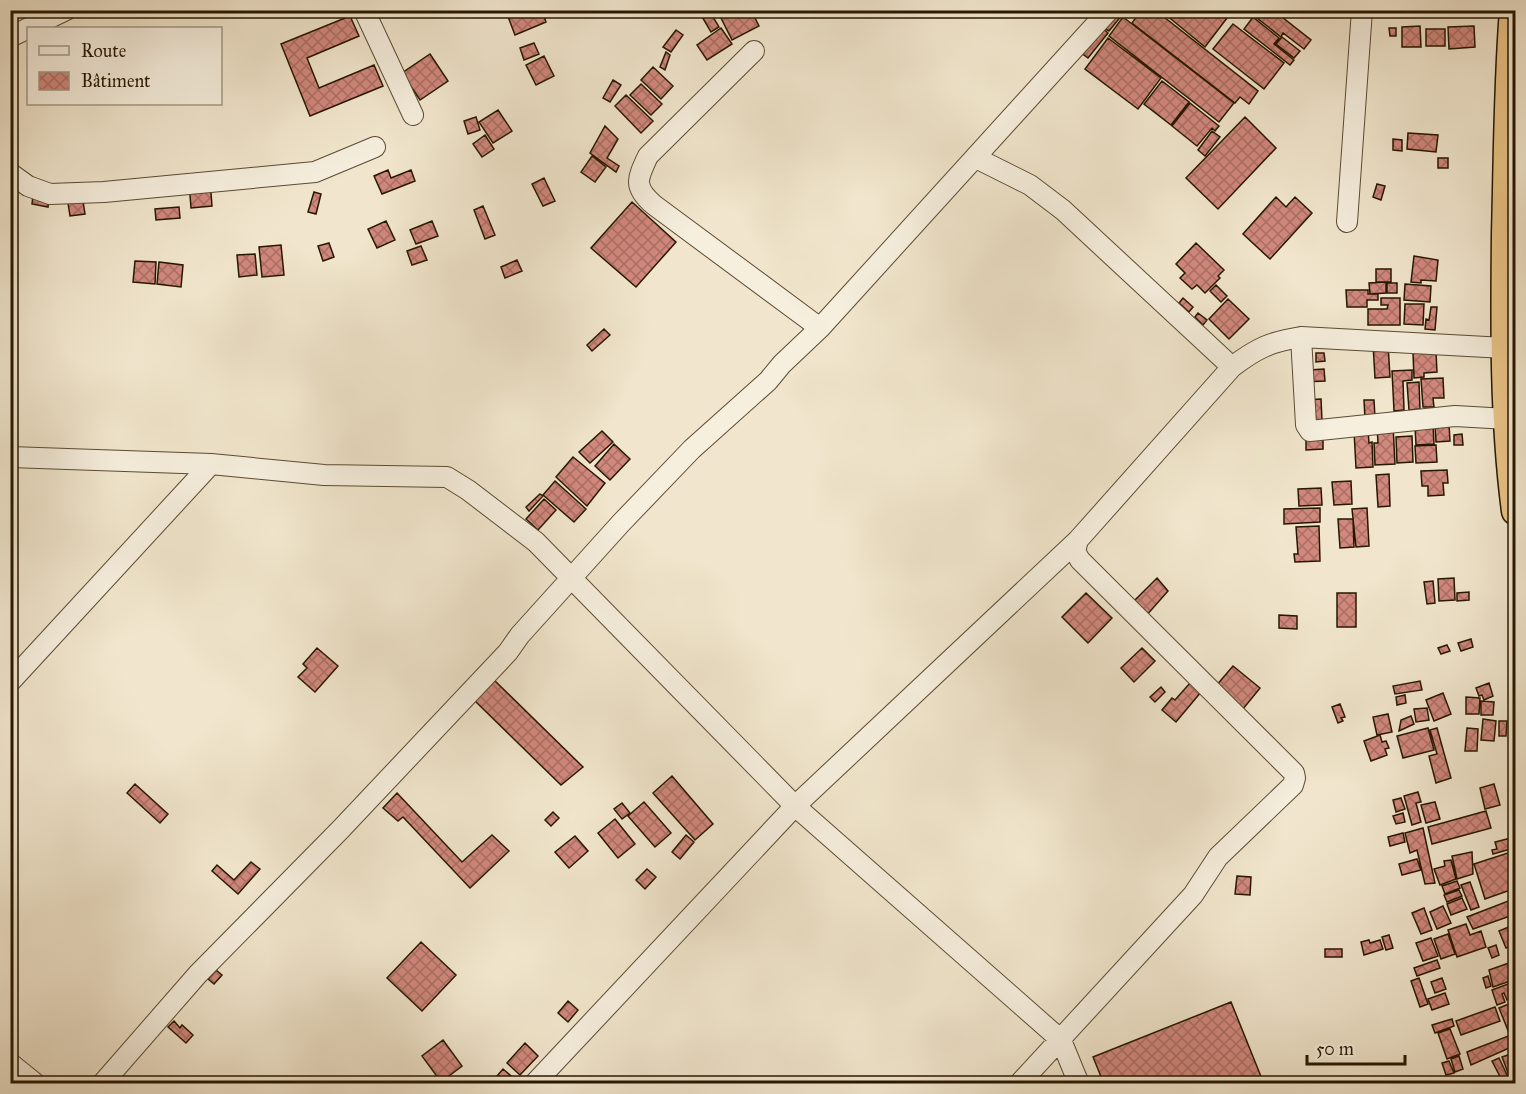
<svg xmlns="http://www.w3.org/2000/svg" width="1526" height="1094" font-family="'IM FELL Great Primer',serif">
<style>
.building{fill:url(#building-cross-hatch);stroke:#271700;stroke-width:1.5}
.lines{fill:none;stroke-linecap:round;stroke-linejoin:round}
.minor-casing{stroke:#5a4b33;stroke-width:22}
.highway-casing{stroke:#271700;stroke-width:31}
.minor{stroke:#f6efde;stroke-width:20}
.highway{stroke:#e8c386;stroke-width:28}
</style>
<defs>
<pattern id="building-cross-hatch" width="8" height="8" patternUnits="userSpaceOnUse" patternTransform="scale(1.5)"><rect width="8" height="8" fill="#d1887d"/><path d="M0 0l8 8M0 8l8-8" fill="none" stroke="#aa6e64"/></pattern>
</defs>
<rect width="100%" height="100%" fill="#f1e6cd"/>
<filter id="stains"><feTurbulence type="fractalNoise" baseFrequency=".00333" numOctaves="4"/><feColorMatrix values="0 0 0 0 .2 0 0 0 0 .09 0 0 0 0 .02 0 0 0 .5 -.17"/></filter>
<radialGradient id="worn" r=".72"><stop offset=".6" stop-color="#630" stop-opacity="0"/><stop offset="1" stop-color="#630" stop-opacity=".3"/></radialGradient>
<path class="building" d="M21 10H56L27 24Z
M517 10H542L546 22 515 35 507 14Z
M698 10H709L719 27 711 32Z
M734 10H751L759 26 732 40 721 18Z
M1117 10 1122 15 1109 31 1101 26Z
M1141 10H1155L1258 91 1249 104 1240 97 1235 103 1132 23Z
M1160 10H1218L1227 18 1205 47Z
M1247 10H1273L1311 40 1304 49 1283 33 1281 37Z
M350 16 359 36 307 58 319 88 374 65 383 86 310 116 281 44Z
M1123 17 1234 103 1219 122 1109 36Z
M1253 17 1279 38 1274 44 1294 60 1290 65 1244 29Z
M1233 24 1284 63 1264 89 1213 49Z
M1100 26 1108 33 1088 58 1080 52Z
M1420 26 1421 47H1402V27Z
M1474 26 1475 47 1449 49 1448 27Z
M721 28 732 44 707 60 697 45Z
M1389 28H1396V36H1390Z
M1426 29H1445V46H1426Z
M676 30 683 35 671 52 663 47Z
M1282 37 1300 51 1294 58 1276 44Z
M1108 38 1161 78 1138 109 1085 69Z
M534 43 539 54 524 60 520 48Z
M666 52 670 55 665 70 660 67Z
M430 54 448 81 420 100 402 73Z
M544 56 554 76 536 85 526 65Z
M653 67 673 86 661 99 641 80Z
M613 80 621 85 610 102 603 98Z
M1162 81 1189 102 1171 125 1144 104Z
M641 84 662 104 651 115 630 95Z
M626 95 653 121 641 133 615 106Z
M1190 103 1219 126 1215 131 1212 128 1197 146 1172 126Z
M498 110 512 131 493 143 479 122Z
M476 117 480 130 468 134 464 121Z
M1245 117 1276 148 1218 209 1186 178Z
M605 126 618 139 607 158 619 166 616 172 590 153Z
M1212 131 1220 137 1205 156 1198 150Z
M1408 133 1438 135 1436 152 1407 149Z
M485 135 494 149 482 157 473 144Z
M1393 139 1402 140V151L1393 150Z
M592 156 606 167 595 182 581 172Z
M1438 158H1448V168H1438Z
M388 170 391 178 411 170 415 181 382 194 374 176Z
M544 178 555 201 543 206 532 184Z
M210 180 212 206 191 208 189 182Z
M1377 184 1385 186 1381 200 1373 197Z
M314 192 321 194 316 214 308 212Z
M33 196 49 198 48 207 32 204Z
M1276 197 1286 207 1295 197 1312 213 1270 259 1243 234Z
M83 201 85 214 70 216 68 203Z
M632 202 676 242 636 287 591 248Z
M483 206 495 235 485 239 474 210Z
M179 207 180 218 156 220 155 209Z
M386 221 395 240 377 248 368 229Z
M432 221 438 236 416 244 410 230Z
M329 243 334 257 323 261 318 246Z
M1196 243 1224 270 1218 276 1220 278 1205 293 1197 285 1192 289 1180 278 1185 273 1176 264Z
M281 245 284 275 262 277 259 247Z
M421 246 427 260 412 265 407 251Z
M255 254 257 275 239 277 237 255Z
M1414 256 1438 260 1436 281 1421 280V283L1411 282Z
M517 260 522 271 505 278 501 267Z
M135 261 156 262 155 284 133 282Z
M159 262 183 265 181 287 157 284Z
M1376 269H1391V282H1376Z
M1386 282V293L1370 294 1369 283Z
M1387 283H1397V293H1387Z
M1405 284 1431 286 1430 302 1404 300Z
M1216 285 1227 296 1221 302 1210 291Z
M1346 290H1368V294H1378V300H1367V307H1347Z
M1183 298 1193 307 1189 312 1179 303Z
M1381 298H1400V325H1368V309H1387L1388 305H1381Z
M1228 299 1249 319 1229 339 1209 319Z
M1405 304H1424L1423 325 1404 324Z
M1431 307H1437L1435 330 1425 329 1426 319 1429 320Z
M1198 313 1207 320 1203 325 1195 317Z
M604 329 610 335 592 351 587 345Z
M1373 344H1388L1390 377 1375 378Z
M1436 352 1437 372 1424 373V377L1414 378 1413 353Z
M1316 353H1324L1325 361 1316 362Z
M1324 369 1325 381 1303 382 1309 370Z
M1412 370V380L1403 381 1404 410 1394 411 1392 371Z
M1443 378 1444 398H1433L1434 407H1423L1421 379Z
M1419 382 1420 409 1409 410 1407 383Z
M1321 399 1322 421 1305 422 1304 400Z
M1364 400H1374L1375 418 1365 419Z
M1449 424 1450 441 1436 442 1435 425Z
M1393 425 1395 464 1375 465 1374 443H1378L1377 426Z
M1433 425 1434 444 1416 445 1415 426Z
M1368 430 1369 443 1372 442 1373 467 1356 468 1354 431Z
M602 431 613 442 590 463 579 452Z
M1462 434 1463 445H1454V435Z
M1412 436 1413 462 1397 463 1396 437Z
M1323 438V449L1306 450V439Z
M614 444 630 459 610 480 595 466Z
M1436 445 1437 462 1416 463 1415 446Z
M573 457 605 483 587 506 556 477Z
M1447 470 1448 483H1443L1444 495 1428 496V486H1422L1421 471Z
M1389 474 1390 506 1378 507 1376 475Z
M555 481 586 509 574 522 543 495Z
M1351 481 1352 504 1334 505 1332 482Z
M1321 488 1322 505 1299 506 1298 489Z
M540 494 543 496 529 511 526 507Z
M544 499 556 510 538 530 526 519Z
M1320 508V522L1284 524V509Z
M1367 508 1369 546 1356 547 1352 509Z
M1338 519H1353L1354 547 1340 548Z
M1319 526 1320 561 1295 562 1294 554H1298L1296 527Z
M1157 578 1168 591 1146 616 1133 602Z
M1454 578 1455 600 1439 601 1438 579Z
M1433 581 1435 603 1427 604 1424 582Z
M1469 592V600L1457 601V593Z
M1086 593 1112 618 1088 643 1062 617Z
M1337 593H1356V627H1337Z
M1279 615 1297 616V629L1279 628Z
M1471 639 1473 647 1461 651 1458 643Z
M1447 645 1450 651 1441 654 1438 648Z
M317 648 338 666 315 692 298 677 307 668 303 664Z
M1142 648 1155 661 1134 682 1121 668Z
M1233 666 1260 688 1243 709 1216 686Z
M493 679 583 767 561 785 473 699Z
M1420 681 1422 690 1395 694 1393 686Z
M1190 683 1201 692 1176 722 1162 710 1172 698 1175 700Z
M1489 683 1493 696 1484 700 1482 695 1479 696 1476 688Z
M1161 687 1165 692 1155 702 1150 697Z
M1443 693 1451 714 1434 721 1426 700Z
M1405 695 1406 703 1397 705 1396 697Z
M1466 697 1480 698 1479 714H1466Z
M1481 701 1494 702 1493 715H1481Z
M1340 704 1345 717 1341 718 1343 721 1338 723 1332 707Z
M1427 708 1429 720 1416 722 1414 709Z
M1388 714 1392 732 1377 735 1373 717Z
M1411 716 1414 724 1399 731 1401 720Z
M1483 719 1496 721 1494 741 1481 740Z
M1499 721H1507L1506 736H1499Z
M1428 728 1434 750 1403 758 1397 736Z
M1437 728 1451 778 1436 783 1429 756 1437 754 1430 730Z
M1467 728 1478 729 1477 751H1465Z
M1380 735 1382 742 1386 741 1389 748 1385 749 1387 755 1371 761 1364 741Z
M672 776 713 824 695 840 653 793Z
M135 784 168 814 160 823 127 793Z
M1494 784 1500 805 1485 809 1480 788Z
M1418 792 1421 802 1416 803 1421 822 1412 825 1404 796Z
M397 793 462 862 492 835 509 851 470 888 403 817 398 821 383 808Z
M1401 798 1405 809 1396 812 1393 800Z
M644 802 671 833 655 847 628 816Z
M1435 802 1440 819 1426 823 1421 805Z
M622 803 630 813 622 819 614 809Z
M1486 811 1491 828 1432 844 1428 827Z
M553 812 559 818 551 826 545 820Z
M1403 813 1405 822 1396 824 1393 816Z
M615 819 635 844 618 858 598 833Z
M1423 828 1435 883 1425 884 1417 850 1410 853 1405 833Z
M1403 833 1405 842 1390 846 1388 837Z
M686 835 694 842 680 859 672 852Z
M575 836 588 851 569 868 555 852Z
M1511 838 1514 848 1493 854 1492 850 1497 849 1495 842Z
M1514 851 1516 888 1485 899 1474 864Z
M1472 852 1473 874 1457 879 1452 856Z
M1417 859 1421 870 1402 875 1399 864Z
M1451 860 1456 879 1440 885 1434 869 1445 866 1444 861Z
M251 862 260 869 238 894 212 871 217 865 234 880Z
M647 869 656 877 645 889 636 880Z
M1237 876 1251 877 1250 895 1235 894Z
M1457 881 1460 888 1445 894 1442 886Z
M1470 882 1479 907 1471 910 1461 885Z
M1459 890 1462 896 1447 902 1444 895Z
M1462 898 1467 909 1451 915 1447 904Z
M1516 898V914L1473 929 1467 917Z
M1443 906 1451 923 1437 929 1430 912Z
M1424 908 1432 930 1421 934 1412 913Z
M1466 924 1470 935 1481 931 1486 947 1457 957 1448 930Z
M1516 924V944L1506 948 1499 931Z
M1448 934 1455 954 1441 959 1434 939Z
M1389 935 1393 948 1386 950 1382 937Z
M1431 938 1438 956 1423 961 1416 943Z
M1369 940 1370 943 1380 940 1383 949 1364 955 1361 942Z
M421 942 456 975 422 1011 387 978Z
M1496 945 1499 955 1492 958 1488 948Z
M1325 949H1342V957H1325Z
M1437 960 1440 968 1417 976 1414 968Z
M1509 963 1511 967 1514 966 1516 979 1493 987 1489 970Z
M216 970 222 975 214 984 208 979Z
M1488 976 1491 986 1486 988 1483 978Z
M1419 978 1428 1004 1420 1007 1411 981Z
M1442 978 1446 989 1435 993 1431 982Z
M1516 981V996L1507 1000 1504 993 1502 994 1505 1002 1497 1005 1492 990Z
M1445 993 1449 1004 1432 1010 1428 999Z
M568 1001 578 1010 568 1022 558 1013Z
M1231 1002 1264 1084H1104L1093 1057Z
M1514 1002 1516 1006V1031L1509 1033 1499 1008Z
M1495 1007 1500 1021 1461 1035 1456 1021Z
M1452 1019 1454 1026 1435 1033 1432 1025Z
M174 1021 180 1028 182 1025 193 1035 186 1043 168 1027Z
M1450 1029 1460 1054 1447 1059 1438 1033Z
M1516 1033V1045L1471 1065 1467 1052Z
M443 1040 462 1066 441 1082 422 1056Z
M525 1043 538 1056 520 1075 507 1063Z
M1511 1054 1516 1065V1075L1510 1078 1502 1057Z
M1459 1056 1463 1069 1455 1072 1451 1059Z
M1499 1058 1510 1081 1516 1078V1084H1504L1492 1061Z
M1449 1061 1454 1073 1446 1075 1442 1063Z
M503 1069 516 1080 513 1084H490Z"/>
<g class="lines">
<g class="minor-casing">
<path id="minor" d="M364 10 413 115
M10 37 66 10
M754 51 648 156C637 179 633 187 654 205L820 328
M976 158 1030 185 1063 210 1232 367
M10 173 28 186 50 194 104 192 315 172 375 147
M1347 222 1362 10
M1301 337 1306 425 1310 431 1455 416 1508 419
M10 457 211 464 324 475 447 477 468 490 536 542 795 806 1061 1040 1079 1084
M10 682 211 464
M10 1063 36 1084
M102 1084 198 974 340 830 508 652 520 635 621 523 692 449 768 381 782 364 820 328 1109 10
M534 1084 795 806 1078 540
M1019 1084 1193 895 1218 857 1293 785 1295 778 1294 773 1080 560 1075 551 1078 540 1232 367C1257 348 1270 342 1301 337L1505 348"/>
</g>
<g class="highway-casing">
<path id="highway" d="M1514 10C1508 85 1508 159 1506 234 1505 326 1504 419 1516 511"/>
</g>
<use href="#minor" class="minor"/>
<use href="#highway" class="highway"/>
</g>
<rect width="1526" height="1094" fill="none" stroke="#f1e6cd" stroke-width="36"/>
<rect x="12" y="12" width="1502" height="1070" fill="none" stroke="#271700" stroke-width="3"/>
<rect x="18" y="18" width="1490" height="1058" fill="none" stroke="#271700" stroke-width="1.5"/>
<rect x="27" y="27" width="195" height="78" fill="#f6efde" stroke="#a39985" stroke-width="1.5"/>
<rect x="39" y="46" width="30" height="9" fill="#f6efde" stroke="#a39985" stroke-width="1.5"/>
<text x="81" y="57" font-size="18" fill="#271700">Route</text>
<rect x="39" y="72" width="30" height="18" fill="url(#building-cross-hatch)" stroke="#a39985" stroke-width="1.5"/>
<text x="81" y="87" font-size="18" fill="#271700">Bâtiment</text>
<path d="M1307 1055v9h98v-9" fill="none" stroke="#271700" stroke-width="3"/>
<text x="1316" y="1055" font-size="18" fill="#271700" stroke="#f6efde" stroke-width="4.5" paint-order="stroke">50 m</text>
<rect width="100%" height="100%" filter="url(#stains)"/>
<rect width="100%" height="100%" fill="url(#worn)"/>
</svg>
